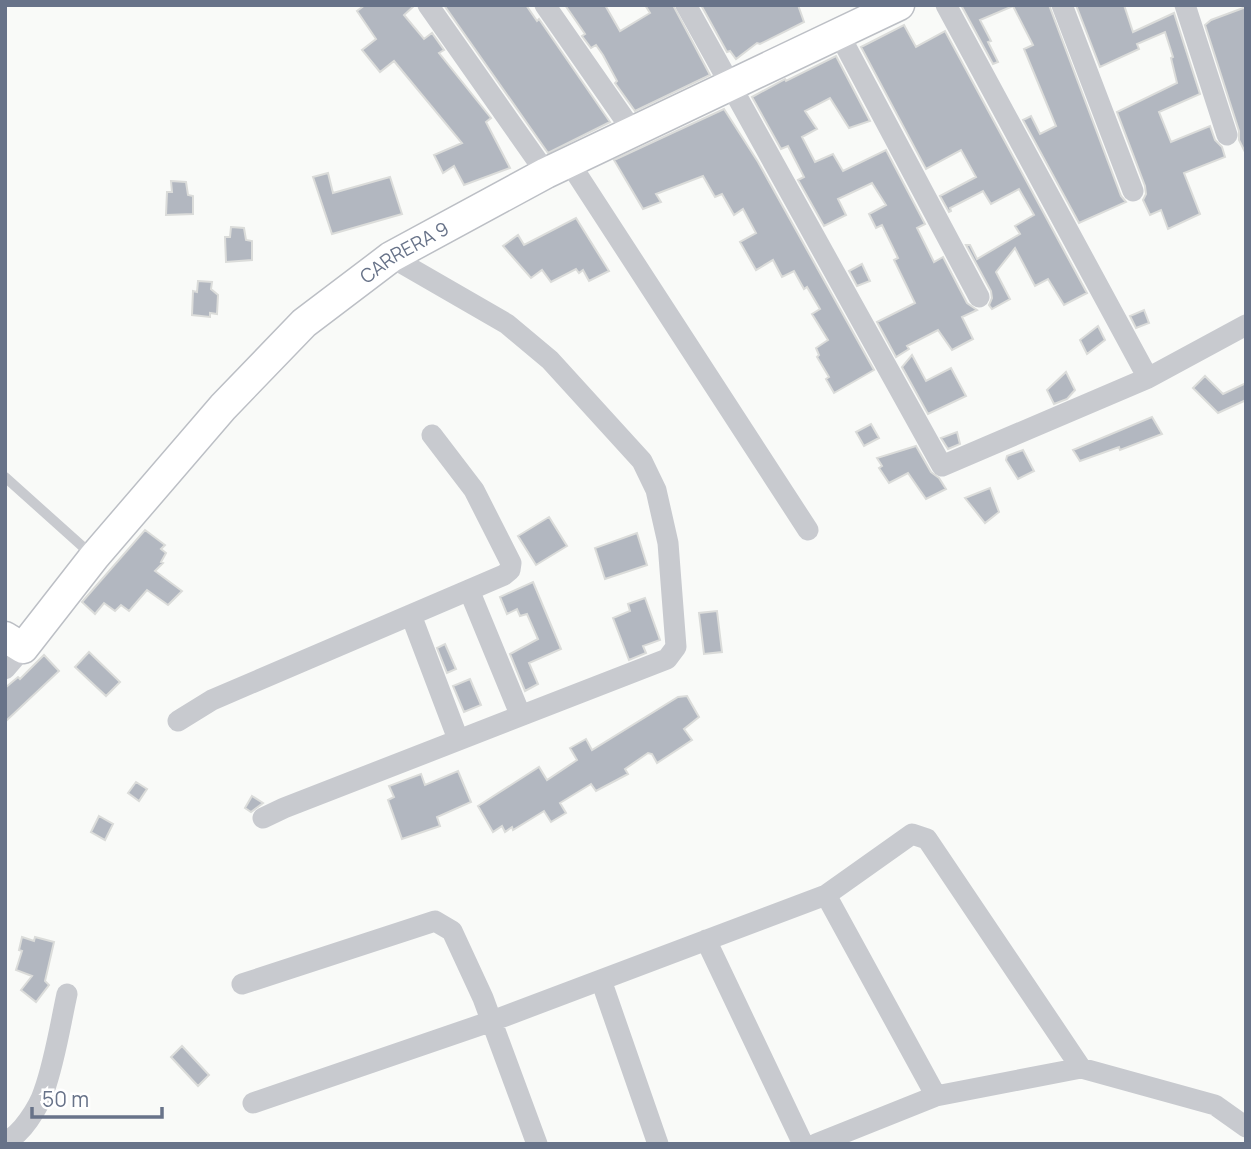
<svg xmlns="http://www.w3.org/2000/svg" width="1251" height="1149" font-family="Manrope,sans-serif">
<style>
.building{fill:#b2b7c0;stroke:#dbdcda;stroke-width:2}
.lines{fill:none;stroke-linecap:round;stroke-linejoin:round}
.secondary-casing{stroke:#bcbfc5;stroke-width:33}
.lane{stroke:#c8cacf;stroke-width:10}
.street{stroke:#c8cacf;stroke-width:21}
.secondary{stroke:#fff;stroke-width:30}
.labels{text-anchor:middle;stroke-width:7;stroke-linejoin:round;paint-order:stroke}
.street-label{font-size:19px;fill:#687389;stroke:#fff}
</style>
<rect width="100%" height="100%" fill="#f9faf8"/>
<path class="building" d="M365 5H415L404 15 424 39 432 33 444 50 439 53 491 118 486 122 510 168 464 185 454 166 443 173 434 155 462 143 394 61 380 72 362 50 376 39 357 11Z
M444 5H526L537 21 539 19 610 122 548 153Z
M565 5H605L620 31 650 13 645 5H673L710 75 635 111 615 83 617 81 603 55 596 45 591 48 582 36 585 34Z
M701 5H798L804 22 760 44 757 43 736 59 730 51 727 52Z
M961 5H1049L1121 196 1126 202 1079 223 1023 120 1031 116 1040 134 1056 126 1024 49 1033 45 1013 6 980 20 991 41 988 42 998 62 993 64Z
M1076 5H1124L1133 32 1174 13 1200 94 1159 112 1171 142 1210 126 1215 140 1222 147 1225 157 1184 173 1200 214 1168 229 1161 210 1150 215 1143 200 1146 194 1145 186 1117 112 1177 83 1171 58 1173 57 1165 32 1137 44 1139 49 1100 67Z
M1246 7V152H1245L1239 140V131L1205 25 1211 20Z
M904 25 916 47 945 31 1087 293 1064 305 1048 279 1035 286 1015 248 996 272 1010 299 992 309 989 305 992 298 991 291 966 245H970L977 259 1020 234 1015 226 1034 215 1019 189 991 204 983 191 950 208 951 211 949 212 940 196 976 177 961 150 926 169 861 47Z
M836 56 870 121 849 128 830 98 805 111 817 129 802 137 815 162 833 154 843 171 886 150 925 224 917 228 934 262 943 257 967 303 977 310 962 317 973 339 952 350 938 330 907 346 909 349 896 357 877 322 915 303 894 260 898 258 882 225 876 228 869 214 886 205 872 183 838 199 846 215 824 226 798 180 804 177 788 146 781 149 752 97 785 79 786 81Z
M724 109 758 162 874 370 834 393 826 379 829 377 817 357 819 355 816 348 828 340 812 314 820 309 807 287 804 289 794 271 782 277 773 260 756 270 740 242 756 233 743 209 734 215 722 194 715 197 703 176 656 194 661 202 643 209 614 160Z
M328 173 333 193 390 177 402 214 332 234 313 177Z
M171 181 186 182 188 195 193 196V214L166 215 167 192H172Z
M576 218 609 271 589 281 583 270 579 273 576 269 551 282 542 270 531 278 503 246 518 235 524 245Z
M231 227 244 228 246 240 252 241V260L226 262 225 237H230Z
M862 264 870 281 857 286 849 271Z
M198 281 212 282 211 289 218 295 217 314 210 313V317L192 315 193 291 197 292Z
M1144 310 1149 323 1136 328 1130 316Z
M1098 326 1105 340 1087 354 1080 340Z
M912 355 926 381 951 368 966 396 928 414 902 367Z
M1066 372 1075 390 1067 399 1054 404 1047 390Z
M1205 376 1223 394 1246 383V400L1218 413 1193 388Z
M1152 417 1162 434 1120 450 1119 447 1080 461 1073 450Z
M871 424 879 438 864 446 856 432Z
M957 432 960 444 948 449 941 438Z
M916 446 931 472 939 478 946 489 926 499 908 473 889 483 879 468 882 466 877 458Z
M1023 450 1034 471 1018 479 1006 460 1007 456Z
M990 488 999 512 985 523 965 498Z
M549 517 567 546 536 565 518 536Z
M145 530 165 545 161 549 166 553 161 562 163 563 155 571 182 591 168 605 147 590 129 611 121 605 115 611 104 603 95 614 82 602Z
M637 533 647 565 605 579 595 548Z
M533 582 561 649 529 663 538 684 525 691 510 654 538 639 527 614 520 616 517 609 507 614 500 597Z
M645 598 660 640 643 646 646 653 629 660 613 618 630 611 628 604Z
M717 611 722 652 704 654 699 613Z
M445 644 456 669 447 673 437 648Z
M89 652 120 682 106 696 75 667Z
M44 655 59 671 5 722V688L18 677 20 679Z
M470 679 481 705 464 712 453 686Z
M687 696 699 717 684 729 692 740 657 763 652 754 648 753 625 769 628 774 596 791 591 784 560 803 566 813 551 822 544 811 513 830 512 827 505 832 502 826 493 832 478 806 539 767 547 780 577 760 570 748 586 739 592 750 678 697Z
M458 771 471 802 437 817 440 826 402 839 388 800 394 797 389 786 421 774 425 785Z
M136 782 147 789 139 801 128 793Z
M252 796 263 803 251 812 245 808Z
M99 816 113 824 105 840 91 832Z
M22 937 34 941 35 937 54 942 45 981 49 985 36 1002 21 990 32 976 16 970 22 951 19 950Z
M182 1046 209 1075 198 1086 171 1057Z"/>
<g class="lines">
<g class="secondary-casing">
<g id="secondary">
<path id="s1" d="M5 637 23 648 94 557 223 407 304 323 391 257 546 173 899 5"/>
</g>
</g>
<path class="lane" d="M5 477 92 555"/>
<path class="street" d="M428 5 546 173
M545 5 632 130
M686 5 942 466 1148 378 1246 325
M946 5 1148 378
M1062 5 1133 191
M1185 5 1227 135
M839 34 979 297
M569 162 808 530
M469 590 520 714
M411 615 458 739
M5 669 23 648
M178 721 212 700 504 575 510 570 511 563 474 490 432 435
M263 818 284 808 667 659 676 647 668 543 656 490 642 461 550 360 507 324 391 257
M826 895 936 1096
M706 940 803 1144
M601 980 658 1144
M242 984 435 921 452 931 483 998 537 1144
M253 1103 492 1021 826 895 912 834 927 839 1081 1068
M5 1140C20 1139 40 1104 44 1091 55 1060 60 1026 67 994
M816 1144 936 1096 1081 1068 1215 1105 1246 1127"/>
<use href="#secondary" class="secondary"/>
</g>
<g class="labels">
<g class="street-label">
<text dy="7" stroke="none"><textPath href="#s1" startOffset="574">CARRERA 9</textPath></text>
</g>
</g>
<rect width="1251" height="1149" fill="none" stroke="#687389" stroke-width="14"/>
<path d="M32 1107v10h130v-10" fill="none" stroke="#687389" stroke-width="3.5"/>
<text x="42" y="1107" font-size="21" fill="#687389" stroke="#ffffff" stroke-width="5" paint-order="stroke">50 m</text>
</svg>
